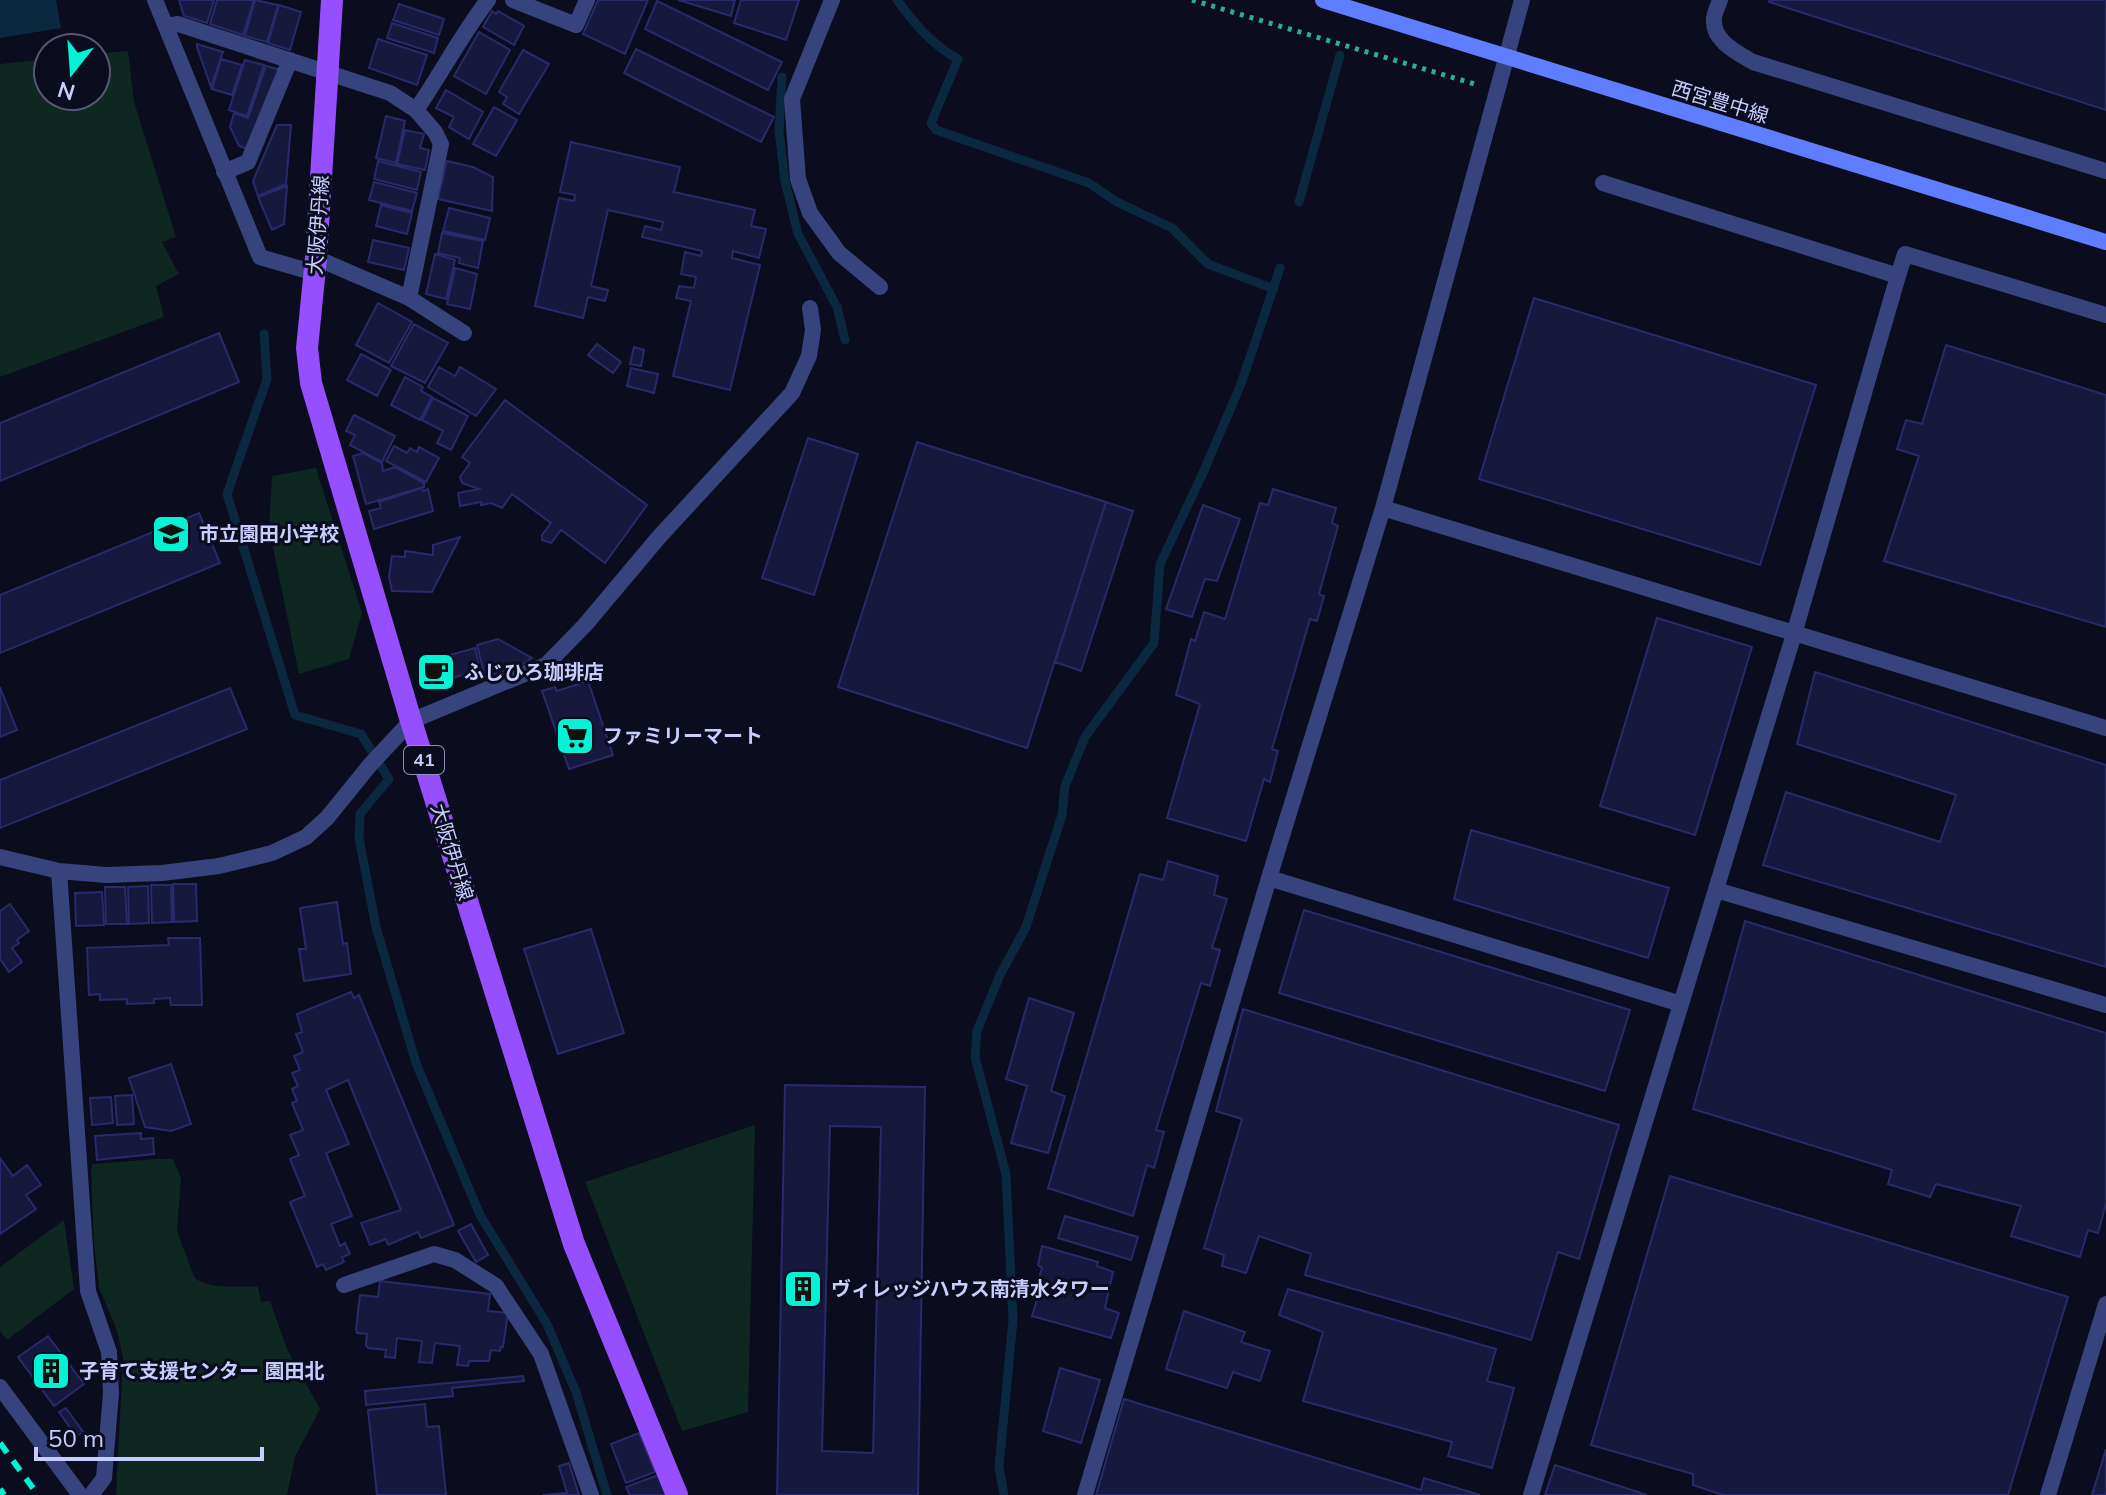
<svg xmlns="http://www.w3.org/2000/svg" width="2106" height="1495" font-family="Mulish,'Noto Sans JP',sans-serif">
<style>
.green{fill:#0e2721}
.water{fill:#0a293e}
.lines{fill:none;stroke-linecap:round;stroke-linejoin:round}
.stream{stroke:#0a293e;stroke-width:9}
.building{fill:#17183e;stroke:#292a6b;stroke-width:2;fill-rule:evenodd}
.path{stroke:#2baf8a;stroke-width:5;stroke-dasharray:4 6;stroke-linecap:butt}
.service{stroke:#36437d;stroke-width:16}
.minor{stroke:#36437d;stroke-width:16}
.secondary{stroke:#5f7eff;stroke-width:16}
.primary{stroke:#964fff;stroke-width:22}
.rail{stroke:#00f3d5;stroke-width:6;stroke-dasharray:12 10;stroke-linecap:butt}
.labels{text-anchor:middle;stroke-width:6;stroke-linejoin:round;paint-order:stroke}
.shield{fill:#0b0c1d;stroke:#8f93bb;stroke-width:2}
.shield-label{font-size:18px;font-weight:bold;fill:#c8cdff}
.street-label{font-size:20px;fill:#c8cdff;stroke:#0b0c1d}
.poi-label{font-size:20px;font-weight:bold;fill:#c8cdff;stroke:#0b0c1d;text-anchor:start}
</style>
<rect width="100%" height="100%" fill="#0b0c1d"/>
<path class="green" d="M128 51 134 102 176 237 162 242 179 274 156 286 164 317 0 377V64L48 59V96H96V54Z
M316 468 362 613 349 659 299 674 269 528 272 476Z
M755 1125 748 1412 682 1431 585 1182Z
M156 1159H173L181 1178 177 1231 194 1277C210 1291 238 1285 258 1287L261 1302 270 1301 287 1349 320 1409 295 1457 287 1495H116L123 1358 117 1331 99 1287 94 1245 91 1169 93 1164Z
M64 1220 74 1289 7 1340 0 1331V1267Z"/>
<path class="water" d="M0 0H56L61 28 0 38Z"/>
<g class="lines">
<path class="stream" d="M897 0C915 24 932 45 958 59L931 123 936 130 1089 183 1117 202 1172 228 1208 264 1274 289
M782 77 779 131 785 181 798 234 837 307 845 340
M1299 202 1340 55
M264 334 267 379 227 494 295 715 361 734 389 779 360 814 359 838 376 927 416 1063 480 1215 547 1324 576 1392 607 1495
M1004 1495 999 1467 1013 1320 1006 1174 975 1057 977 1031 1000 975 1026 927 1062 815 1065 786 1085 737 1154 643 1160 564 1202 475 1241 384 1280 268"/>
</g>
<path class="building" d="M179 0H214L207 23 184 16Z
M217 0H254L243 35 210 24Z
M255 0 278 5 267 42 245 36Z
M598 0H648L625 54 583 34Z
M678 0H735L731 16Z
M741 0H799L786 40 734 23Z
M1770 0H2106V110L1769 2Z
M657 1 782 62 768 90 645 29Z
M399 4 444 19 439 35 393 20Z
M279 5 301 12 290 50 268 43Z
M492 11 496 14 498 11 524 26 514 45 483 27Z
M392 23 438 38 434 53 387 38Z
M479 32 510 50 486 94 454 76Z
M378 39 427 55 417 85 369 68Z
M197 44 223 52 211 87 197 47Z
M636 49 774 117 761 142 624 73Z
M523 50 549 64 519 114 503 104 507 97 499 92Z
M221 59 242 65 232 95 212 89Z
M245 60 264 65 247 116 229 110Z
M266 66 281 70 247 149 239 146 230 127 234 113 248 118Z
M446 90 483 112 469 139 449 127 454 117 436 108Z
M494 107 517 120 496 156 473 144Z
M386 116 405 121 396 163 376 158Z
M277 125H291L286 184 258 196 253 181Z
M405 130 424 134 420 148 429 150 425 170 397 164Z
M571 142 680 167 674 192 755 210 751 226 766 229 759 258 733 251 732 258 760 265 730 390 673 376 691 301 676 298 679 286 694 288 696 277 681 274 685 252 701 256 702 251 642 237 645 226 661 230 663 222 608 210 591 286 608 290 605 301 588 297 583 318 535 306 559 198 574 201 575 195 560 192Z
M378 161 421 172 417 190 374 179Z
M447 161 473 167 493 177 492 211 438 199Z
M374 182 417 193 412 211 369 200Z
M287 186 284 224 272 230 258 197Z
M381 205 412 213 407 234 376 226Z
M449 208 490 218 485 240 443 231Z
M442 233 483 241 478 268 459 263 460 258 438 253Z
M373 240 409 248 404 270 368 262Z
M435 254 455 260 446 299 426 294Z
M455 268 477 274 470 309 447 304Z
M1534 298 1816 385 1760 565 1479 479Z
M378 303 412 322 389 363 356 345Z
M414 324 448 343 425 383 391 366Z
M219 333 239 382 0 481V423Z
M597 344 621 362 613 373 588 355Z
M1946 345 2106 395V627L1884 561 1919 456 1897 449 1906 420 1922 424Z
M634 347 644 350 641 366 630 364Z
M361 354 391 370 377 396 347 380Z
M439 367 455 376 460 367 496 389 476 416 428 387Z
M631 368 658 374 654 393 627 386Z
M405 377 423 387 421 391 432 397 420 420 391 405Z
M433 398 468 416 451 450 437 443 443 431 422 420Z
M505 400 647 505 605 563 561 530 551 543 542 540V535L551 523 512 494 502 508 491 503 481 505V502L460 506 458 493 479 489 462 483 460 477 470 463 462 457Z
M354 415 395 436 382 462 350 445 355 435 346 431Z
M808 438 858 454 814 595 762 578Z
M917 442 1106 502 1027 748 838 687Z
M394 446 407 453 410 448 417 452 419 447 439 458 426 482 386 461Z
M363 453 382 463 383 471 395 467 424 483V487L366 504 353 456Z
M422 488 423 491 428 489 433 511 374 529 369 511 381 508 379 502Z
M1273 489 1336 508 1332 523 1338 526 1319 594 1324 596 1317 621 1310 619 1272 749 1278 751 1270 782 1264 779 1246 841 1167 818 1200 704 1176 695 1191 639 1195 641 1204 612 1225 619 1260 503 1268 505Z
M1106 502 1133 511 1081 671 1055 662Z
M1203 505 1240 519 1217 581 1205 579 1192 617 1166 609Z
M199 513 220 563 0 653V595Z
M460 537 432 592 392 591 389 577 392 556 405 557V551L433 555V545Z
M1657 618 1752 647 1695 835 1600 806Z
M498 639 532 658 516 668 485 677 477 645Z
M475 648 480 669 423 688 418 664Z
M1815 672 2106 765V967L1763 865 1786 792 1940 842 1956 795 1797 744Z
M588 681 613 755 569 769 542 691 555 687 557 691Z
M0 687 17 730 0 737Z
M230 688 247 729 0 828V780Z
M1471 830 1669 888 1648 958 1454 899Z
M1168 861 1218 876 1214 895 1227 899 1212 948 1220 950 1210 986 1201 983 1156 1130 1164 1132 1154 1168 1147 1165 1133 1216 1048 1188 1140 874 1163 880Z
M173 884H196L197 921 174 922Z
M151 885H171L172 922 152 923Z
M148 886 149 923 129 924 128 887Z
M105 887H125L127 924H106Z
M102 892 104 925 76 926 75 893Z
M337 902 343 944 347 943 351 974 304 981 299 949H306L300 908Z
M10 904 29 931 17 940 19 943 12 948 22 962 9 972 0 959V911Z
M1304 910 1630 1010 1605 1091 1279 993Z
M1745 921 2106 1033V1204L2098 1233 2088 1230 2080 1257 2011 1236 2021 1206 1936 1184 1930 1197 1888 1184 1892 1170 1693 1109Z
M591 929 624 1033 558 1054 524 949Z
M168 938H200L202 1005H171L170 998 154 999V1003L127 1004V999L100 1000V994L89 995 87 948 169 945Z
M351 992 354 998 359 995 454 1225 421 1238 418 1232 388 1245 386 1239 370 1245 361 1223 401 1210 348 1080 326 1090 349 1144 326 1153 352 1216 331 1224 340 1246 345 1243 350 1254 342 1257 344 1262 326 1270 323 1264 317 1267 290 1202 305 1196 290 1159 299 1155 290 1135 303 1130 292 1103 297 1101 292 1089 298 1086 292 1073 300 1070 294 1056 303 1052 296 1034 302 1032 297 1014Z
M1029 998 1074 1013 1051 1091 1065 1096 1048 1153 1011 1143 1027 1086 1006 1079Z
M1243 1009 1619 1125 1579 1259 1558 1252 1531 1340 1305 1275 1311 1254 1259 1236 1246 1273 1222 1266 1224 1255 1204 1248 1242 1119 1216 1111Z
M171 1064 191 1124 171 1131 145 1127 129 1078Z
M785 1085 925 1087 918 1495H777ZM830 1126 881 1127 873 1453 822 1451Z
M132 1095 134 1124 117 1125 115 1096Z
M111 1097 113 1123 92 1125 90 1098Z
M141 1133V1139L153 1138 154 1154 97 1160 95 1136Z
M0 1158 13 1176 27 1165 41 1185 26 1195 36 1209 0 1234Z
M1670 1176 2068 1297 2008 1495H1723L1693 1485V1474L1591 1445Z
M1065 1216 1138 1237 1131 1260 1058 1238Z
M471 1224 488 1255 476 1262 458 1231Z
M1042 1246 1098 1262 1097 1266 1113 1272 1105 1308 1119 1313 1111 1338 1032 1316 1043 1280 1039 1278 1042 1268 1038 1265Z
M380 1281 490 1294 488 1311 508 1313 503 1347H501L500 1351 491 1350 489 1361H469L468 1366 457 1365 460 1346 435 1343 432 1363 419 1362 422 1341 397 1338 395 1358 385 1357 386 1350 368 1348 366 1345 367 1334 357 1333 356 1329 360 1295 378 1297Z
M1288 1289 1496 1349 1487 1381 1514 1388 1492 1468 1448 1456 1452 1442 1303 1401 1323 1332 1279 1315Z
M1184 1311 1245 1332 1241 1342 1270 1351 1260 1381 1233 1372 1227 1388 1166 1369Z
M48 1336 84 1384 54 1406 18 1357Z
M1060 1368 1100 1380 1081 1443 1043 1431Z
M523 1376 524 1381 452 1388 453 1396 366 1405 365 1391Z
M1124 1399 1421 1490 1424 1478 1480 1495H1096Z
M425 1404 427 1427 439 1426 446 1495H377L368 1410Z
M66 1408 83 1432 76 1436 59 1412Z
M639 1433 655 1472 626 1483 611 1444Z
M2106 1449V1495H2092Z
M569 1463 579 1495H542L567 1493 559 1466Z
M1555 1465 1647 1495H1545Z
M658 1475 666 1495H630L626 1487Z"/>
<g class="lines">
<path class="path" d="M1192 0 1478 85"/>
<path class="service" d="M1720 0C1718 6 1714 13 1714 19 1712 41 1738 53 1753 62L2106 171
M1603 183 1898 276 1905 254 2106 315
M1383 508 2106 728
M1269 878 1681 1004
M1716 890 2106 1005
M1085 1495 1269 878 1383 508 1522 0
M1531 1495 1794 634 1898 276
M2048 1495 2106 1304"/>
<path class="minor" d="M155 0 260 257 315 273
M513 0 576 25 587 0
M832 0 792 99 798 179 810 213 839 253 880 287
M166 26 178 24 390 93 416 110 435 132 441 144 409 298
M416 110C441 74 461 35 488 0
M224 172 248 162 290 60
M316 258 409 298 464 333
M0 857 59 871 106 875 162 873 219 866 272 853 306 837 327 818 370 765 411 721 546 665 585 625 659 537 792 393 809 356 813 330 810 308
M59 871 88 1291 109 1352 111 1393 104 1478 91 1495
M344 1285 434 1254 455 1260 496 1286 541 1354 591 1495
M0 1387 80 1495"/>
<path class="secondary" d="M1323 0 2106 242"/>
<path class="primary" d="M332 0 316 258 307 348 311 383 411 721 574 1244 677 1495"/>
<path class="rail" d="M0 1443 38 1495
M0 1489 4 1495"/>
</g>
<defs>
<g id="school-square" transform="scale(2)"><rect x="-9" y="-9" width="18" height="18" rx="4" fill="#00f3d5" stroke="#0b0c1d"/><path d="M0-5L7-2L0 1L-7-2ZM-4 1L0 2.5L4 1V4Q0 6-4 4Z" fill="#111"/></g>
<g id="cafe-square" transform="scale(2)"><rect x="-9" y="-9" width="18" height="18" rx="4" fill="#00f3d5" stroke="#0b0c1d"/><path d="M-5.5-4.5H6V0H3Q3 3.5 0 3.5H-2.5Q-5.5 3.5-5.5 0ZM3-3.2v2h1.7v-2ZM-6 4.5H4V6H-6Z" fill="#111"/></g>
<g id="supermarket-square" transform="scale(2)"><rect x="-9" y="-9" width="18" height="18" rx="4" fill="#00f3d5" stroke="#0b0c1d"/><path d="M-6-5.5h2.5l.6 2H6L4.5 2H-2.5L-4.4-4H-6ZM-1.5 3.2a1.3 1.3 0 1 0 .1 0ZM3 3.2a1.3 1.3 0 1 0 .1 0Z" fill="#111"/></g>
<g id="building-square" transform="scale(2)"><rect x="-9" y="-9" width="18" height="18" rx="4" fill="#00f3d5" stroke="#0b0c1d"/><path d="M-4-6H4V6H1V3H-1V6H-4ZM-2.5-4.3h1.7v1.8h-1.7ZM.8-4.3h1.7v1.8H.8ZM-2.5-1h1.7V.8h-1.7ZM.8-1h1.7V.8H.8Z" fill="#111"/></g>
</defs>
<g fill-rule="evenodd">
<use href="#school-square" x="171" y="534"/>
<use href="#cafe-square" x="436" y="672"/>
<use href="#supermarket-square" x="575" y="736"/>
<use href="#building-square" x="803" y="1289"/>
<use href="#building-square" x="51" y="1371"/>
</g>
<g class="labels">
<rect class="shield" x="404" y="746" width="40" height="28" rx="6"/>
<g class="shield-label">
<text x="424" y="766">41</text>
</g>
<g class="street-label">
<text transform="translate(1720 102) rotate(17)" y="7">西宮豊中線</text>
<text transform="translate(318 225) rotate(-86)" y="7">大阪伊丹線</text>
<text transform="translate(452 852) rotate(73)" y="7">大阪伊丹線</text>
</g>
<g class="poi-label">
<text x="199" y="541">市立園田小学校</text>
<text x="464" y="679">ふじひろ珈琲店</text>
<text x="603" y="743">ファミリーマート</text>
<text x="831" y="1296">ヴィレッジハウス南清水タワー</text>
<text x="79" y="1378">子育て支援センター 園田北</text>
</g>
</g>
<g transform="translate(72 72) rotate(197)"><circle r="38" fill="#0b0c1d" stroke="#575977" stroke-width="2"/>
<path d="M0-6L14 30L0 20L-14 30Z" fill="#00f3d5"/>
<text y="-12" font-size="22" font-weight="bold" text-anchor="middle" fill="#c8cdff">N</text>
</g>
<path d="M36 1447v12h226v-12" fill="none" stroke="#c8cdff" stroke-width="4"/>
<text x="48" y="1447" font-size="24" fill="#c8cdff" stroke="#0b0c1d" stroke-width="6" paint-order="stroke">50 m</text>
</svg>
